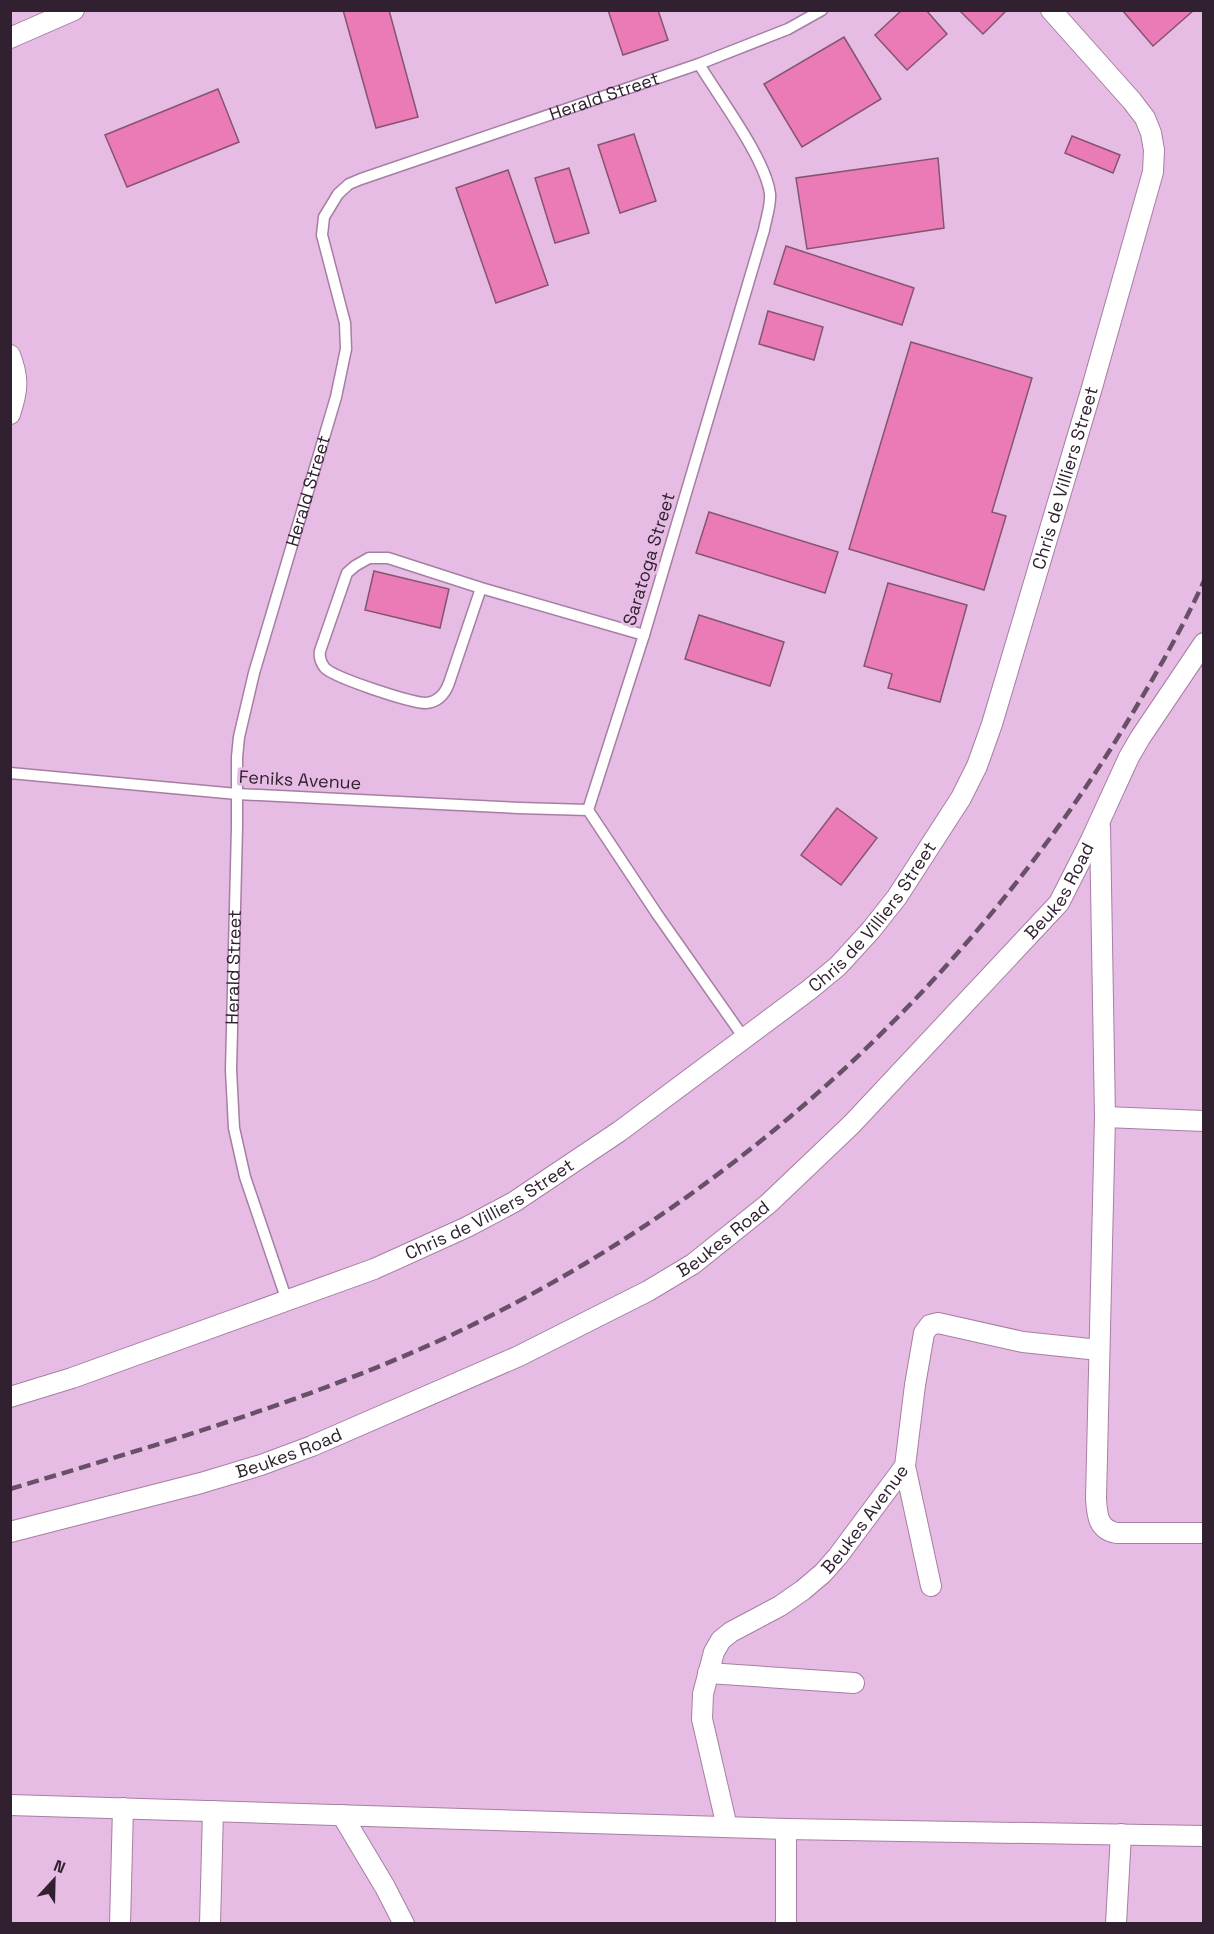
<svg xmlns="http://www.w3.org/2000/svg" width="1214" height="1934" font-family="'Space Grotesk',sans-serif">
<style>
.building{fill:#ea7bb7;stroke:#85546d;stroke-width:1.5}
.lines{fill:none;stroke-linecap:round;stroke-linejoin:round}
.lane-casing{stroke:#a67ea4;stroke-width:13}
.street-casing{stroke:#a67ea4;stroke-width:22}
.lane{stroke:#fff;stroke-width:10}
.street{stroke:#fff;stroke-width:20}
.rail{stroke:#685067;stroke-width:4.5;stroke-dasharray:12 6;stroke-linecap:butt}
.labels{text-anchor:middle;stroke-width:6;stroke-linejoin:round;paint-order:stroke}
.street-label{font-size:18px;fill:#312130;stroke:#e7bce4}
</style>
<rect width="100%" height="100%" fill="#e7bce4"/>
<path class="building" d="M343 10H389L418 117 376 128Z
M608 10H658L668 40 623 55Z
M902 10H926L947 34 907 70 875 35Z
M959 10H1005L1006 11 983 34Z
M1122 10H1194L1153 46Z
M844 37 881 99 802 147 764 84Z
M218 89 239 142 127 187 105 135Z
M634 134 656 201 620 213 598 145Z
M1072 136 1120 155 1113 173 1065 153Z
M938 158 944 228 807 249 796 178Z
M569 168 589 233 555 243 535 178Z
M508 170 548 285 496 303 456 188Z
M786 246 914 288 902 325 774 284Z
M768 311 823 327 814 360 759 344Z
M911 342 1032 378 992 512 1006 516 984 590 849 549Z
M709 512 838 552 825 593 696 553Z
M374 571 449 589 440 628 365 610Z
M888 583 967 605 940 702 888 688 892 674 864 666Z
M699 615 784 642 770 686 685 659Z
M837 808 877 838 841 885 801 855Z"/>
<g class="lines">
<g class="lane-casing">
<g id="lane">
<path d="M481 588 449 683C445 694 438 702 426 703 411 703 335 678 325 668 321 663 319 657 320 651L347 573 355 566 369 558H388L481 588 644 635"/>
<path d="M10 773 237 794 519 808 588 810"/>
<path d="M588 810 644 635 764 230C766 219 771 205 770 194 766 159 718 96 699 64"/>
<path d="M588 810 657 914 744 1038"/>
<path id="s1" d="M287 1301 245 1177 234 1128 231 1070 237 827V757L239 737 254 673 336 397 346 349 345 323 322 235 324 217 338 194 349 184 361 179 699 64 788 29 822 10"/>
</g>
</g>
<g class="street-casing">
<g id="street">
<path d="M10 38 74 10"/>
<path d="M10 355C19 378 18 390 10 414"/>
<path d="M1100 827 1105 1117 1096 1499C1097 1515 1098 1530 1117 1533H1204"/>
<path d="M1105 1117 1204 1121"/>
<path id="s2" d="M10 1397 72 1378 374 1269 467 1227 514 1202 620 1131 809 990 838 966 871 930 897 897 961 798 977 766 992 724 1091 391 1153 172 1154 150 1151 133 1145 118 1132 101 1051 10"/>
<path d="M905 1466 931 1586"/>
<path id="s3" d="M10 1532 201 1483 261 1465 312 1446 519 1356 648 1291 693 1264 768 1204 852 1124 1059 903 1091 840 1129 757 1140 738 1204 643"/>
<path d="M708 1673 854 1683"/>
<path d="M10 1805 786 1829 1204 1836"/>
<path d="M342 1815 385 1887 404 1924"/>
<path id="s4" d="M727 1827 702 1719 703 1694 714 1652 721 1640 731 1632 780 1606 803 1590 823 1573 838 1556 905 1466 915 1385 924 1333 930 1325 938 1323 1023 1342 1099 1350"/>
<path d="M120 1924 123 1808"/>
<path d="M210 1924 213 1811"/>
<path d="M786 1924V1829"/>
<path d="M1116 1924 1121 1834"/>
</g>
</g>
<use href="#lane" class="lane"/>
<use href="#street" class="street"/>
<path class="rail" d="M10 1489C157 1445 305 1402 445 1338 728 1206 969 986 1129 719 1156 674 1182 629 1204 581"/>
</g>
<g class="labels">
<g class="street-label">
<text dy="6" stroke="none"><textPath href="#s1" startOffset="1422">Herald Street</textPath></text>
<text dy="6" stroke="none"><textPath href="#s2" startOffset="1488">Chris de Villiers Street</textPath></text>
<text dy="6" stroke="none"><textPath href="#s1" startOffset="828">Herald Street</textPath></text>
<text transform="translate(649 559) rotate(-73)" y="6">Saratoga Street</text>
<text transform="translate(300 780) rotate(3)" y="6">Feniks Avenue</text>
<text dy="6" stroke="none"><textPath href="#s3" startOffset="1262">Beukes Road</textPath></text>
<text dy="6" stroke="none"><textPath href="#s2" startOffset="1002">Chris de Villiers Street</textPath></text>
<text dy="6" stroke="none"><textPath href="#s1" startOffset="342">Herald Street</textPath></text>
<text dy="6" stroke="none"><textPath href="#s2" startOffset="516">Chris de Villiers Street</textPath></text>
<text dy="6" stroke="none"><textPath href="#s3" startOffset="776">Beukes Road</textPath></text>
<text dy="6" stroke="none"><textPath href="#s3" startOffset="290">Beukes Road</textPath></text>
<text dy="6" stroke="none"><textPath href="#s4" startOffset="384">Beukes Avenue</textPath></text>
</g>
</g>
<rect width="1214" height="1934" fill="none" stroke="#312130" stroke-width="24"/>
<g transform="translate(54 1880) rotate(22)" stroke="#e7bce4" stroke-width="4.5" paint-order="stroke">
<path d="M0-4.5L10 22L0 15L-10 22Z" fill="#312130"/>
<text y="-9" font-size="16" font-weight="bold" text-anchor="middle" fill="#312130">N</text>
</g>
</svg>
